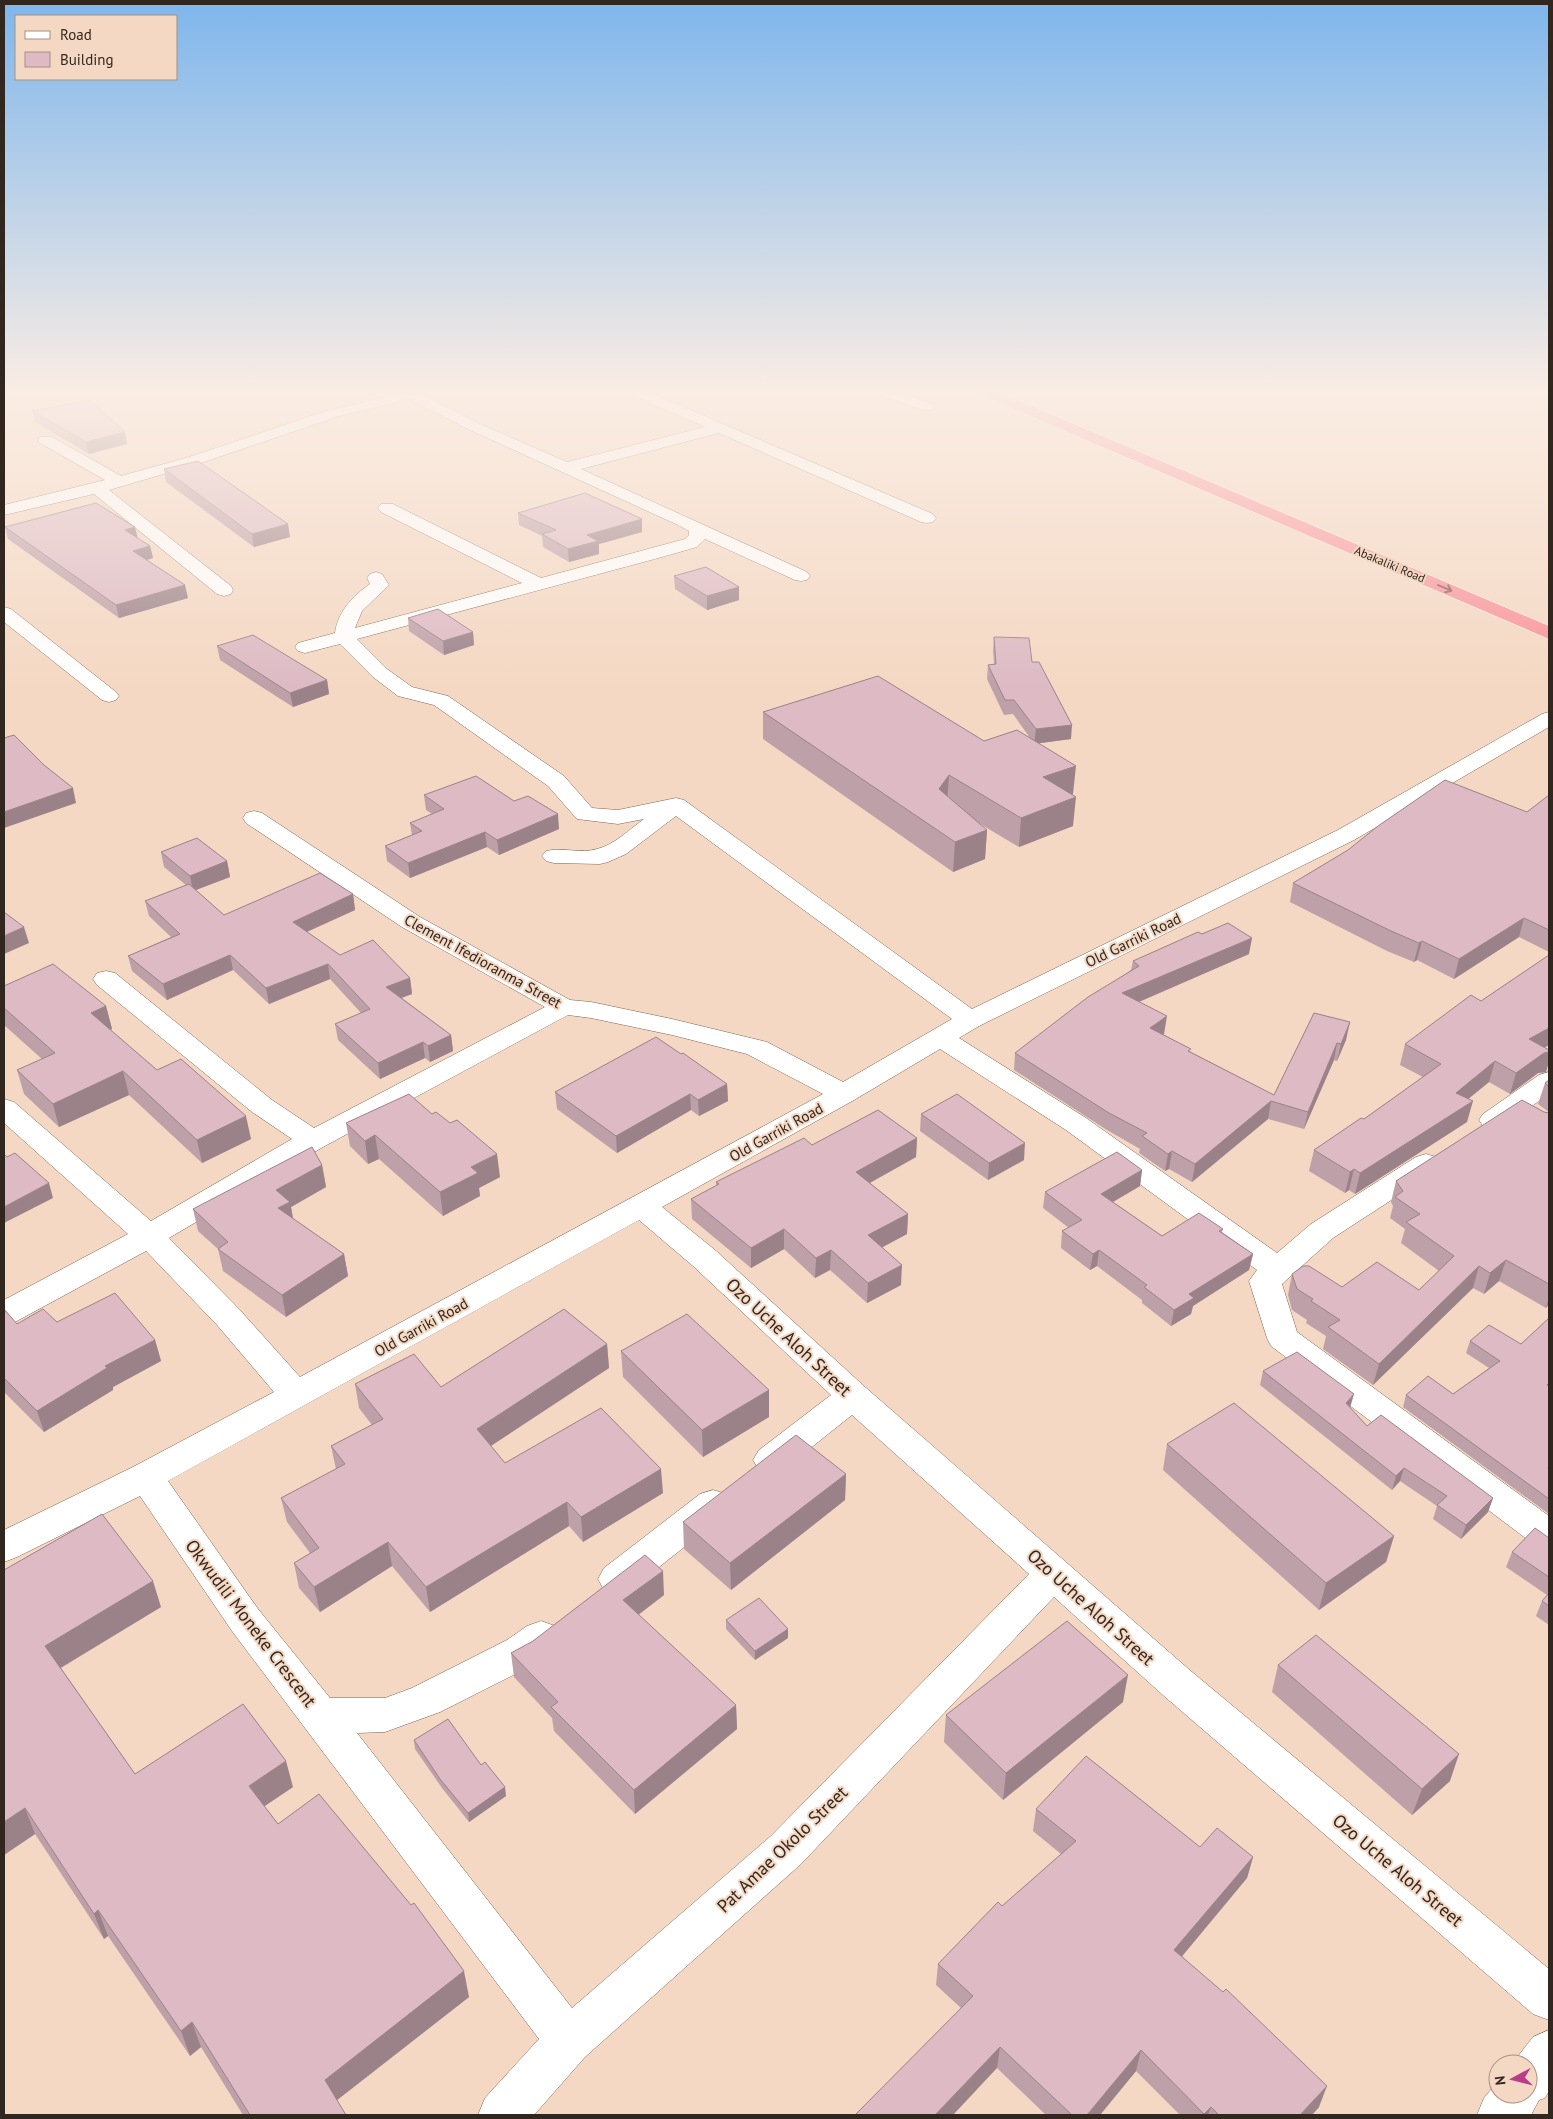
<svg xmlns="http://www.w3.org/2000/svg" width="1553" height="2119" viewBox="0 0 1553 2119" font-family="'PT Sans',sans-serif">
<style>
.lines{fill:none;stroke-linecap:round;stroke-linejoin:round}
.street-casing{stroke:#7d6552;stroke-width:1}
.highway-casing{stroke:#fff;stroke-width:1}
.street{fill:#fff;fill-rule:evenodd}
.highway{fill:#f89299;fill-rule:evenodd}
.wall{fill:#bea0a9}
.shaded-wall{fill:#9b8289}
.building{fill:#ddbac4;stroke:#9b8289}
.oneway{stroke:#8b5756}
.labels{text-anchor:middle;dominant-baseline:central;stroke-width:4;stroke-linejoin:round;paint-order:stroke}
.far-street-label{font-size:12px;fill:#31271f;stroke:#f4d8c3}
.street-label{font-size:15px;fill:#31271f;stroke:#f4d8c3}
.near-street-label{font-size:18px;fill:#31271f;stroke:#f4d8c3}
</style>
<rect width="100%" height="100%" fill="#f4d8c3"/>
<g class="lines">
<g class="street-casing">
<g id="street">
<path d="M357,390H406L417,392L480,424L567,462L705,427L627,393L625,390H644L933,514L936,518L933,522L927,523L921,522L719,433L581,469L807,572L810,576L807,580L801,581L795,580L705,539L697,547L662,557L357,639L387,669L412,687L448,696L564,776L592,808L618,810L676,798L684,800L972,1009L1338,830L1542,714L1549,712V727L1354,840L979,1026L959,1038L1086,1118L1277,1253L1311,1224L1416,1157L1426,1154L1436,1157L1441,1164L1436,1171L1333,1238L1282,1284L1297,1332L1549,1516V1551L1536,1546L1271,1346L1267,1338L1249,1281L1257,1270L1066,1130L940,1049L854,1100L662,1207L715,1250L865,1387L1192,1672L1549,1969V2020L1533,2014L1164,1696L1054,1597L801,1864L585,2057L534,2115H478L485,2098L539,2039L232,1631L140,1496L17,1557L4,1562V1530L133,1467L274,1392L217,1325L146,1251L15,1322L4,1325V1300L128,1234L4,1123V1099L14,1102L151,1221L292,1139L252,1112L97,985L93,979L97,973L106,971L115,973L272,1100L314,1128L545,1007L402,927L246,823L243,818L246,813L254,811L262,813L420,917L570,1000L591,1002L672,1019L767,1042L843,1082L952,1019L676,816L626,854L608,862L600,864L554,863L546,861L542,856L546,851C562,847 581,854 597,849C614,845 630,829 644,819L618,824L577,819L548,786L434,705L398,696L373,677L340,644L305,653L298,651L295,647L298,643L335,633C338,611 353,596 370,584L367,578L370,574L376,572L382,574L389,585L362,611L355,628L522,583L381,512L378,508L381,504H393L541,578L685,539L689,535V531L678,525L470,430L409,399L401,398L399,402L336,417L201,463L109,490L231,586L233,590L231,594L224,596L217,594L94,494L4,515V505L105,480L40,443L38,440L40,437H52L121,476L189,457L326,411L385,397L359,393ZM568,1015L591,1018L672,1035L747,1054L823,1094L300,1377L239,1309L169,1238L323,1147ZM639,1220L693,1266L831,1395L759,1450L753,1460L759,1470L771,1473L783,1470L852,1415L1029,1574L771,1836L572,2008L357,1733L385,1732L440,1712L535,1664L555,1648L560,1637L555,1626L541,1621L527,1626L507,1640L412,1688L385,1698H330L258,1609L168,1481Z"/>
<path d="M872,390H893L932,404L935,407L932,410H922L874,393Z"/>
<path d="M4,607L11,609L116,692L119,696L116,700L109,702L102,700L4,622Z"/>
<path d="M1549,1072V1094L1503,1126L1493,1129L1483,1126L1479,1120L1483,1114L1539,1075Z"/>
<path d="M713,1490L726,1494L731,1504L726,1514L630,1590L617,1594L604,1590L598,1579L604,1568L700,1494Z"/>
<path d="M1549,2030V2091L1545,2098L1539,2100L1531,2115H1477L1484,2098L1498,2081V2094H1528V2064H1512L1533,2037Z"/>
</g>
</g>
<g class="highway-casing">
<path id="highway" d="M975,390H994L1549,626V639L977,393Z"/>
</g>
<use href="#street" class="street"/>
<use href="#highway" class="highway"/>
</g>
<g class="wall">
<path d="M32,411L127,444L89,454L35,422Z"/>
<path d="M164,469L290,537L254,547L166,482Z"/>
<path d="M518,513L642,532L599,544V554L569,562L543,547L542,536L519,525Z"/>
<path d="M5,527L150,546L153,558L147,560L188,598L119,618L8,539Z"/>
<path d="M674,576L739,587V600L707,610L675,589Z"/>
<path d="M408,618L473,632L474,645L444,655L409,631Z"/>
<path d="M994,637L1032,662L1071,739L1039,743L1073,794L1072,795L1073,826L1019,847L977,822L987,830L985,859L953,872L763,739V712L984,741L1030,738L1013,714L1004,715L987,679L988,665L994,664L993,651Z"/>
<path d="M217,646L327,680L329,694L293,707L220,660Z"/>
<path d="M424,795L514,801L559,829L499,855L487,847L410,878L387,861L385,846L412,835L410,823L432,814L426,810Z"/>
<path d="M1549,795V952L1519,937L1454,979L1417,960L1414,962L1387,951L1290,902L1293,883L1527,812Z"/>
<path d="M161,852L227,861L230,877L196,890L224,915L353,894L355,910L307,932L340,955L410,978L412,994L402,998L451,1035L453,1051L430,1062L425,1058L380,1079L338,1040L335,1024L361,1013L330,979L269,1004L233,970L167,1000L132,971L128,956L171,937L149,916L145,901L186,885L164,867Z"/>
<path d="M1202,934L1249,954L1139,1002L1164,1034H1163L1191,1052L1274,1095L1314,1013L1346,1040L1337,1061L1334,1060L1304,1129L1268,1119L1192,1182L1169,1169L1165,1171L1139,1153L1140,1149L1107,1130L1014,1070L1015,1053L1131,970L1133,961Z"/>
<path d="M1549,955V1045L1545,1047L1546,1072L1538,1073L1510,1094L1489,1082L1468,1099L1467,1122L1355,1194L1349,1190L1345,1193L1309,1171L1314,1150L1364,1119L1423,1077L1400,1065L1405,1044L1481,1001Z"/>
<path d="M4,986L106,1006L112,1029L110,1030L157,1070L251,1139L202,1163L129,1095L59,1127L24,1094L17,1070L42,1059L4,1025Z"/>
<path d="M1549,1080V1112L1538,1104L1545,1083Z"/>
<path d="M727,1084L728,1101L699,1116L691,1110L617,1153L557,1109L555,1092Z"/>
<path d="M1544,1112L1549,1113V1304L1546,1308L1499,1281L1484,1294L1473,1288L1373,1385L1323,1349L1326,1336L1306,1323L1307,1320L1292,1310L1288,1295L1292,1274L1342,1287L1419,1290L1439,1271L1401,1243L1405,1229L1390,1218L1393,1206L1391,1202L1396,1181Z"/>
<path d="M921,1114L1024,1160L988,1180L920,1131Z"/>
<path d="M346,1123L500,1177L479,1188L480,1196L443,1216L379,1159L368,1164L350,1146Z"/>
<path d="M917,1138L916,1157L870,1183L908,1214L907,1234L882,1247L901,1285L867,1303L830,1270L815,1278L784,1249L751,1268L692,1219L691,1199L716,1186V1182L812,1145Z"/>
<path d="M322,1165L326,1187L291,1207L293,1219L344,1254L348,1276L286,1317L223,1271L218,1249L198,1231L193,1209Z"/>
<path d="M1142,1170L1140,1186L1113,1202L1162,1236L1223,1229L1222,1232L1253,1254L1249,1270L1193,1306L1191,1314L1171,1326L1142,1303V1300L1097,1266L1090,1270L1061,1248L1062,1231L1069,1228L1043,1208L1045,1192Z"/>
<path d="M4,1309L17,1324L57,1322L155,1340L161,1361L113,1387V1390L44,1432L4,1392Z"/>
<path d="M1549,1318V1514L1403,1407L1406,1395L1453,1394L1489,1368L1466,1353L1470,1341L1521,1344Z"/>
<path d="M607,1344L609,1368L491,1446L505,1463L663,1493L583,1542L569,1526L430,1612L392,1566L320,1612L299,1588L294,1563L310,1553L287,1522L281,1498L336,1469L331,1446L372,1425L359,1408L355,1384L441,1387Z"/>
<path d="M621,1351L769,1417L703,1457L623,1377Z"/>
<path d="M1263,1371L1350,1408L1367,1426L1493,1498L1488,1512L1461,1539L1433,1519L1437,1506L1400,1481L1392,1490L1260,1385Z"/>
<path d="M1167,1444L1394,1536L1386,1562L1319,1610L1163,1470Z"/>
<path d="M846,1474L845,1500L731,1590L684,1549L683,1522Z"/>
<path d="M1549,1538V1625L1536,1616L1542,1601L1547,1595L1506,1567L1512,1552Z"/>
<path d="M4,1570L161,1607L61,1668L135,1774L293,1787L264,1806L278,1824L469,1997L337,2100L346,2115H243L201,2047L190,2056L108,1936L104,1939L35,1834L4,1855Z"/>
<path d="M664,1595L638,1615L736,1705L737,1729L635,1814L554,1731L552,1718L514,1677L511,1653Z"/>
<path d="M726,1620L788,1629V1638L755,1660L726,1629Z"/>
<path d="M1278,1665L1450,1781L1412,1815L1272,1692Z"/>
<path d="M1123,1702L1003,1800L944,1742L946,1715Z"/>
<path d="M414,1740L481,1765L506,1796L469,1822L442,1788L415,1749Z"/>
<path d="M1036,1809L1200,1847L1253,1857L1247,1878L1182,1956L1319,2107L1312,2115H1180L1136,2071L1100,2115H1046L997,2068L961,2008L936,1985L938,1964L1061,1854L1033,1831Z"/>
</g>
<g class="shaded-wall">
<path d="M125,432L127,444L89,454L86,442Z"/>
<path d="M642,519V532L599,544V554L569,562L568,549L587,535Z"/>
<path d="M288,524L290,537L254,547L252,534Z"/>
<path d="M135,527L138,539L125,530Z"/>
<path d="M150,546L153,558L136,563L133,551Z"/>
<path d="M185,585L188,598L119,618L116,605Z"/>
<path d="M739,587V600L707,610V596Z"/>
<path d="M473,632L474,645L444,655L443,641Z"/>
<path d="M327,680L329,694L293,707L290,693Z"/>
<path d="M1072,725L1071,739L1034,744L1036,729Z"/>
<path d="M1076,766L1073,794L1040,805L1043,777Z"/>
<path d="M949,775L947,804L939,789Z"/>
<path d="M73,788L76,803L4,828V812Z"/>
<path d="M1076,797L1073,826L1019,847L1021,818Z"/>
<path d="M558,814L559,829L499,855L497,840Z"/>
<path d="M987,830L985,859L953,872L955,842Z"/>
<path d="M485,832L487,847L410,878L408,863Z"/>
<path d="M227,861L230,877L193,891L190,876Z"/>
<path d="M353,894L355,910L295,937L293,922Z"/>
<path d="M1524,918L1519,937L1454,979L1459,959Z"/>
<path d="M24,927L29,943L4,954V936Z"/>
<path d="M1252,938L1249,954L1120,1010L1122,993Z"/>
<path d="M1422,941L1417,960L1414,962L1419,943Z"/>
<path d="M230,955L233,970L167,1000L163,984Z"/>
<path d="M328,964L330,979L269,1004L266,988Z"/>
<path d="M410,978L412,994L389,1002L386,987Z"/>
<path d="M106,1006L112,1029L97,1036L91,1013Z"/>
<path d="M1167,1016L1164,1034L1148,1045L1150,1028Z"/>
<path d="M1350,1022L1346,1040L1337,1061L1341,1044Z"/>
<path d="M1549,1028V1045L1523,1060L1529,1039Z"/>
<path d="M451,1035L453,1051L430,1062L428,1046Z"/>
<path d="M423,1042L425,1058L380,1079L378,1063Z"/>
<path d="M1337,1043L1334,1060L1304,1129L1308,1112Z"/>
<path d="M1549,1052V1062L1546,1072L1538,1073L1510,1094L1516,1073L1544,1053Z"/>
<path d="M1495,1061L1489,1082L1451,1113L1456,1093Z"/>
<path d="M123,1071L129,1095L59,1127L53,1104Z"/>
<path d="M727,1084L728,1101L699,1116L698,1100Z"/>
<path d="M690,1094L691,1110L617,1153L616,1136Z"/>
<path d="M1271,1101L1268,1119L1192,1182L1195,1164Z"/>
<path d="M1473,1101L1467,1122L1355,1194L1360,1173Z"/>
<path d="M246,1116L251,1139L202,1163L197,1140Z"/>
<path d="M375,1135L379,1159L368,1164L365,1141Z"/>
<path d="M917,1138L916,1157L855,1191L856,1172Z"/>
<path d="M1025,1143L1024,1160L988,1180L989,1163Z"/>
<path d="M1172,1151L1169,1169L1165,1171L1168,1154Z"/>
<path d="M497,1154L500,1177L479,1188L480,1196L443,1216L440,1192L471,1167Z"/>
<path d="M322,1165L326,1187L291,1207L294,1224L278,1208L276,1190Z"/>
<path d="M1354,1169L1349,1190L1345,1193L1350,1172Z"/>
<path d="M1142,1170L1140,1186L1099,1210L1101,1194Z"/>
<path d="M49,1183L53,1198L4,1223V1207Z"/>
<path d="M908,1214L907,1234L868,1255V1235Z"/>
<path d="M784,1229V1249L751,1268V1248Z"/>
<path d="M831,1250L830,1270L815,1278L816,1258Z"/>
<path d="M1099,1250L1097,1266L1090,1270L1093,1254Z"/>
<path d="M344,1254L348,1276L286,1317L282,1295Z"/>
<path d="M1253,1254L1249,1270L1193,1306L1191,1314L1171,1326L1174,1310L1189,1294Z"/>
<path d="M1506,1260L1499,1281L1484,1294L1490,1273Z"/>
<path d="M902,1265L901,1285L867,1303L868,1283Z"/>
<path d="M1479,1266L1473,1288L1373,1385L1379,1364Z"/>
<path d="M1549,1297V1304L1546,1308Z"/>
<path d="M155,1340L161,1361L113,1387V1390L44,1432L37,1411L105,1366Z"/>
<path d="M607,1344L609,1368L480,1453L477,1429Z"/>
<path d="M769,1390V1417L703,1457L702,1430Z"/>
<path d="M1354,1394L1350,1408L1346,1403Z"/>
<path d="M1404,1468L1400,1481L1392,1490L1396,1476Z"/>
<path d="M661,1469L663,1493L583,1542L581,1517Z"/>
<path d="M846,1474L845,1500L731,1590L730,1563Z"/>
<path d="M1493,1498L1488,1512L1461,1539L1466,1525Z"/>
<path d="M567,1502L569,1526L430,1612L426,1587Z"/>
<path d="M1394,1536L1386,1562L1319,1610L1326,1583Z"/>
<path d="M388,1542L392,1566L320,1612L314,1587Z"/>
<path d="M663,1571L664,1595L625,1625L623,1600Z"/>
<path d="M153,1581L161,1607L55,1671L45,1646Z"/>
<path d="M788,1629V1638L755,1660V1651Z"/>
<path d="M1128,1675L1123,1702L1003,1800L1006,1773Z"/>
<path d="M736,1705L737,1729L635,1814L634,1790Z"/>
<path d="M1459,1754L1450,1781L1412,1815L1422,1789Z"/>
<path d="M286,1761L293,1787L256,1812L249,1786Z"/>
<path d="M505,1787L506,1796L469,1822L468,1813Z"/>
<path d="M25,1808L35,1834L4,1855V1822Z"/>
<path d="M1253,1857L1247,1878L1169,1972L1174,1950Z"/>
<path d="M98,1910L108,1936L104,1939L94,1914Z"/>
<path d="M464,1971L469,1997L332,2104L325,2080Z"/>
<path d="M192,2022L201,2047L190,2056L181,2031Z"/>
<path d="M1000,2047L997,2068L953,2115H935Z"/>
<path d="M1141,2050L1136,2071L1100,2115H1087Z"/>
<path d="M1327,2086L1319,2107L1312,2115H1300Z"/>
<path d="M1211,2107L1208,2115H1204V2114Z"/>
</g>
<g class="building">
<path d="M90,400L125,432L86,442L32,411Z"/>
<path d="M198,461L288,524L252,534L164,469Z"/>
<path d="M585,493L642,519L587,535L598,541L568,549L542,534L556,530L518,513Z"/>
<path d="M96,503L135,527L125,530L150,546L133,551L185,585L116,605L5,527Z"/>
<path d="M706,567L739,587L707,596L674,576Z"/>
<path d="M438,609L473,632L443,641L408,618Z"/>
<path d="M253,635L327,680L290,693L217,646Z"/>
<path d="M994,637L1029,638L1032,662H1039L1072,725L1036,729L1014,700H1005L988,665L996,664Z"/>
<path d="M878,676L984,741L1017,730L1076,766L1043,777L1076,797L1021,818L949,775L939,789L987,830L955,842L763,712Z"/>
<path d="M14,735L44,765L73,788L4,812V738Z"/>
<path d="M476,776L514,801L528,796L558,814L497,840L485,832L408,863L385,846L422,831L410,823L444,809L424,795Z"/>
<path d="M1445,780L1527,812L1549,795V930L1524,918L1459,959L1422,941L1419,943L1391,931L1293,883L1348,850L1378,826Z"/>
<path d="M197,838L227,861L190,876L161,852Z"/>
<path d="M320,873L353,894L293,922L340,955L373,940L410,978L386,987L451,1035L428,1046L423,1042L378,1063L335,1024L370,1009L328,964L266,988L230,955L163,984L128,956L180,934L145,901L189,884L224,915Z"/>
<path d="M4,912L24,927L4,936Z"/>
<path d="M1228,923L1252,938L1122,993L1167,1016L1150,1028L1191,1049L1188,1051L1274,1095L1314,1013L1350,1022L1341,1044L1337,1043L1308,1112L1271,1101L1195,1164L1172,1151L1168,1154L1142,1136L1147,1133L1109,1113L1015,1053L1088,997L1139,966L1133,961L1198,932L1202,934Z"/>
<path d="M1549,955V1028L1529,1039L1549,1050V1052L1544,1053L1516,1073L1495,1061L1456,1093L1473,1101L1360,1173L1354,1169L1350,1172L1314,1150L1361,1118L1364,1119L1441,1064L1405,1044L1471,995L1481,1001Z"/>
<path d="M53,964L106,1006L91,1013L157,1070L181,1059L246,1116L197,1140L123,1071L53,1104L17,1070L55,1053L4,1008V986Z"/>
<path d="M656,1037L681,1054L683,1053L727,1084L698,1100L690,1094L616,1136L555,1092Z"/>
<path d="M1549,1080V1087L1545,1083Z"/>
<path d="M409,1094L432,1114L436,1112L450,1123L457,1120L497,1154L471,1167L478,1173L440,1192L375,1135L365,1141L346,1123Z"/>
<path d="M957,1094L1025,1143L989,1163L921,1114Z"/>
<path d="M1522,1100L1544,1112L1549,1113V1284L1506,1260L1490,1273L1479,1266L1379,1364L1328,1327L1340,1320L1311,1301L1313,1299L1297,1289L1292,1274L1303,1266H1309L1342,1287L1377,1262L1419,1290L1454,1256L1406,1222L1420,1214L1395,1197L1403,1191L1396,1181Z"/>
<path d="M878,1110L917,1138L856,1172L908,1214L868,1235L902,1265L868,1283L831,1250L816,1258L784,1229L751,1248L691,1199L719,1184L716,1182L804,1138L812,1145Z"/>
<path d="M312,1147L322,1165L276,1190L290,1202L278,1208L344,1254L282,1295L218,1249L228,1242L193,1209Z"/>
<path d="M1117,1152L1142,1170L1101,1194L1162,1236L1199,1213L1223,1229L1219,1231L1253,1254L1189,1294L1194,1298L1174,1310L1144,1287L1147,1285L1099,1250L1093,1254L1062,1231L1082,1220L1045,1192Z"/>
<path d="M15,1153L49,1183L4,1207V1154L7,1157Z"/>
<path d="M115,1293L155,1340L105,1366L107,1368L37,1411L4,1378V1309L17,1324L43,1309L57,1322Z"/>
<path d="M564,1309L607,1344L477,1429L505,1463L601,1408L661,1469L581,1517L567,1502L426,1587L388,1542L314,1587L294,1563L319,1548L281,1498L345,1464L331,1446L383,1419L355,1384L414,1354L441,1387Z"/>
<path d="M687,1314L769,1390L702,1430L621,1351Z"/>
<path d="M1549,1318V1383L1547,1385L1549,1386V1466L1548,1468L1549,1469V1499L1406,1395L1428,1376L1453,1394L1500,1361L1470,1341L1489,1325L1521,1344Z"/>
<path d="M1297,1352L1354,1394L1346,1403L1367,1426L1381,1415L1493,1498L1466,1525L1437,1505L1447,1496L1404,1468L1396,1476L1263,1371Z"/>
<path d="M1234,1403L1394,1536L1326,1583L1167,1444Z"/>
<path d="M796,1435L846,1474L730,1563L683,1522Z"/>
<path d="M102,1514L153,1581L45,1646L135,1774L243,1704L286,1761L249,1786L278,1824L319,1794L411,1905L414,1903L464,1971L325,2080L346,2115H250L192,2022L181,2031L98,1910L94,1914L25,1808L4,1822V1570Z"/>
<path d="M1535,1528L1549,1538V1577L1512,1552Z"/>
<path d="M645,1555L663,1571L623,1600L736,1705L634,1790L551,1707L558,1702L511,1653L533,1641Z"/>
<path d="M1549,1593V1606L1542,1601Z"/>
<path d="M759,1598L788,1629L755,1651L726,1620Z"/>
<path d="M1067,1621L1128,1675L1006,1773L946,1715Z"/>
<path d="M1316,1635L1459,1754L1422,1789L1278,1665Z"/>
<path d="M448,1719L481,1765L485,1762L505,1787L468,1813L440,1779L414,1740Z"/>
<path d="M1086,1756L1200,1847L1217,1828L1253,1857L1174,1950L1223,1992L1226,1989L1327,2086L1300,2115H1219L1211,2107L1204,2114L1141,2050L1087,2115H1072L1000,2047L935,2115H855L973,1996L938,1964L998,1902L1002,1906L1076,1841L1036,1809Z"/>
</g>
<defs><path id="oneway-shaft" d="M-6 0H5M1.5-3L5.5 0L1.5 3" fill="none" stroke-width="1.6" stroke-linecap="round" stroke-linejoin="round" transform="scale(1.25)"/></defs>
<use class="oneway" href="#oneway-shaft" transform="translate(1445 588) rotate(23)"/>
<linearGradient id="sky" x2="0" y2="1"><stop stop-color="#7eb6ec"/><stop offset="0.57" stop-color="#faede4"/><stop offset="1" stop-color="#faede4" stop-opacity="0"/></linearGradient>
<rect width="1553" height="687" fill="url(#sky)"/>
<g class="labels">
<g class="far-street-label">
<text transform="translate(1390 564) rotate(23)">Abakaliki Road</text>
</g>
<g class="street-label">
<text transform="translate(1133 940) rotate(-26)">Old Garriki Road</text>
<text transform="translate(483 961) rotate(29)">Clement Ifedioranma Street</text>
<text transform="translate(776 1132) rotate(-29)">Old Garriki Road</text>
<text transform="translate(421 1327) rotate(-29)">Old Garriki Road</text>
</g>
<g class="near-street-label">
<text transform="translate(789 1337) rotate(43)">Ozo Uche Aloh Street</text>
<text transform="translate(1091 1607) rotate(42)">Ozo Uche Aloh Street</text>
<text transform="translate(251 1623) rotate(53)">Okwudili Moneke Crescent</text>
<text transform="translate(782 1849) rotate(-44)">Pat Amae Okolo Street</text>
<text transform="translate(1398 1870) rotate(40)">Ozo Uche Aloh Street</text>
</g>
</g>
<rect width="1553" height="2119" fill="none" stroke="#31271f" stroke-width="10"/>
<rect x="15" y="15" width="162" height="65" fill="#f4d8c3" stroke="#a69181"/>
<rect x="25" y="31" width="25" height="8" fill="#ffffff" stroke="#a69181"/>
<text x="60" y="40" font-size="15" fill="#31271f">Road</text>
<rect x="25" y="52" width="25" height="15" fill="#ddbac4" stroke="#a69181"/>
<text x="60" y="65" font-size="15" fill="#31271f">Building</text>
<g transform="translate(1513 2079) rotate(263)"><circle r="24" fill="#f4d8c3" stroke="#a69181"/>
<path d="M0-4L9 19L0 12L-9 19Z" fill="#ba3d8c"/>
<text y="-8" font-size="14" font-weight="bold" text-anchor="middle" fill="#31271f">N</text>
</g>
</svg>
